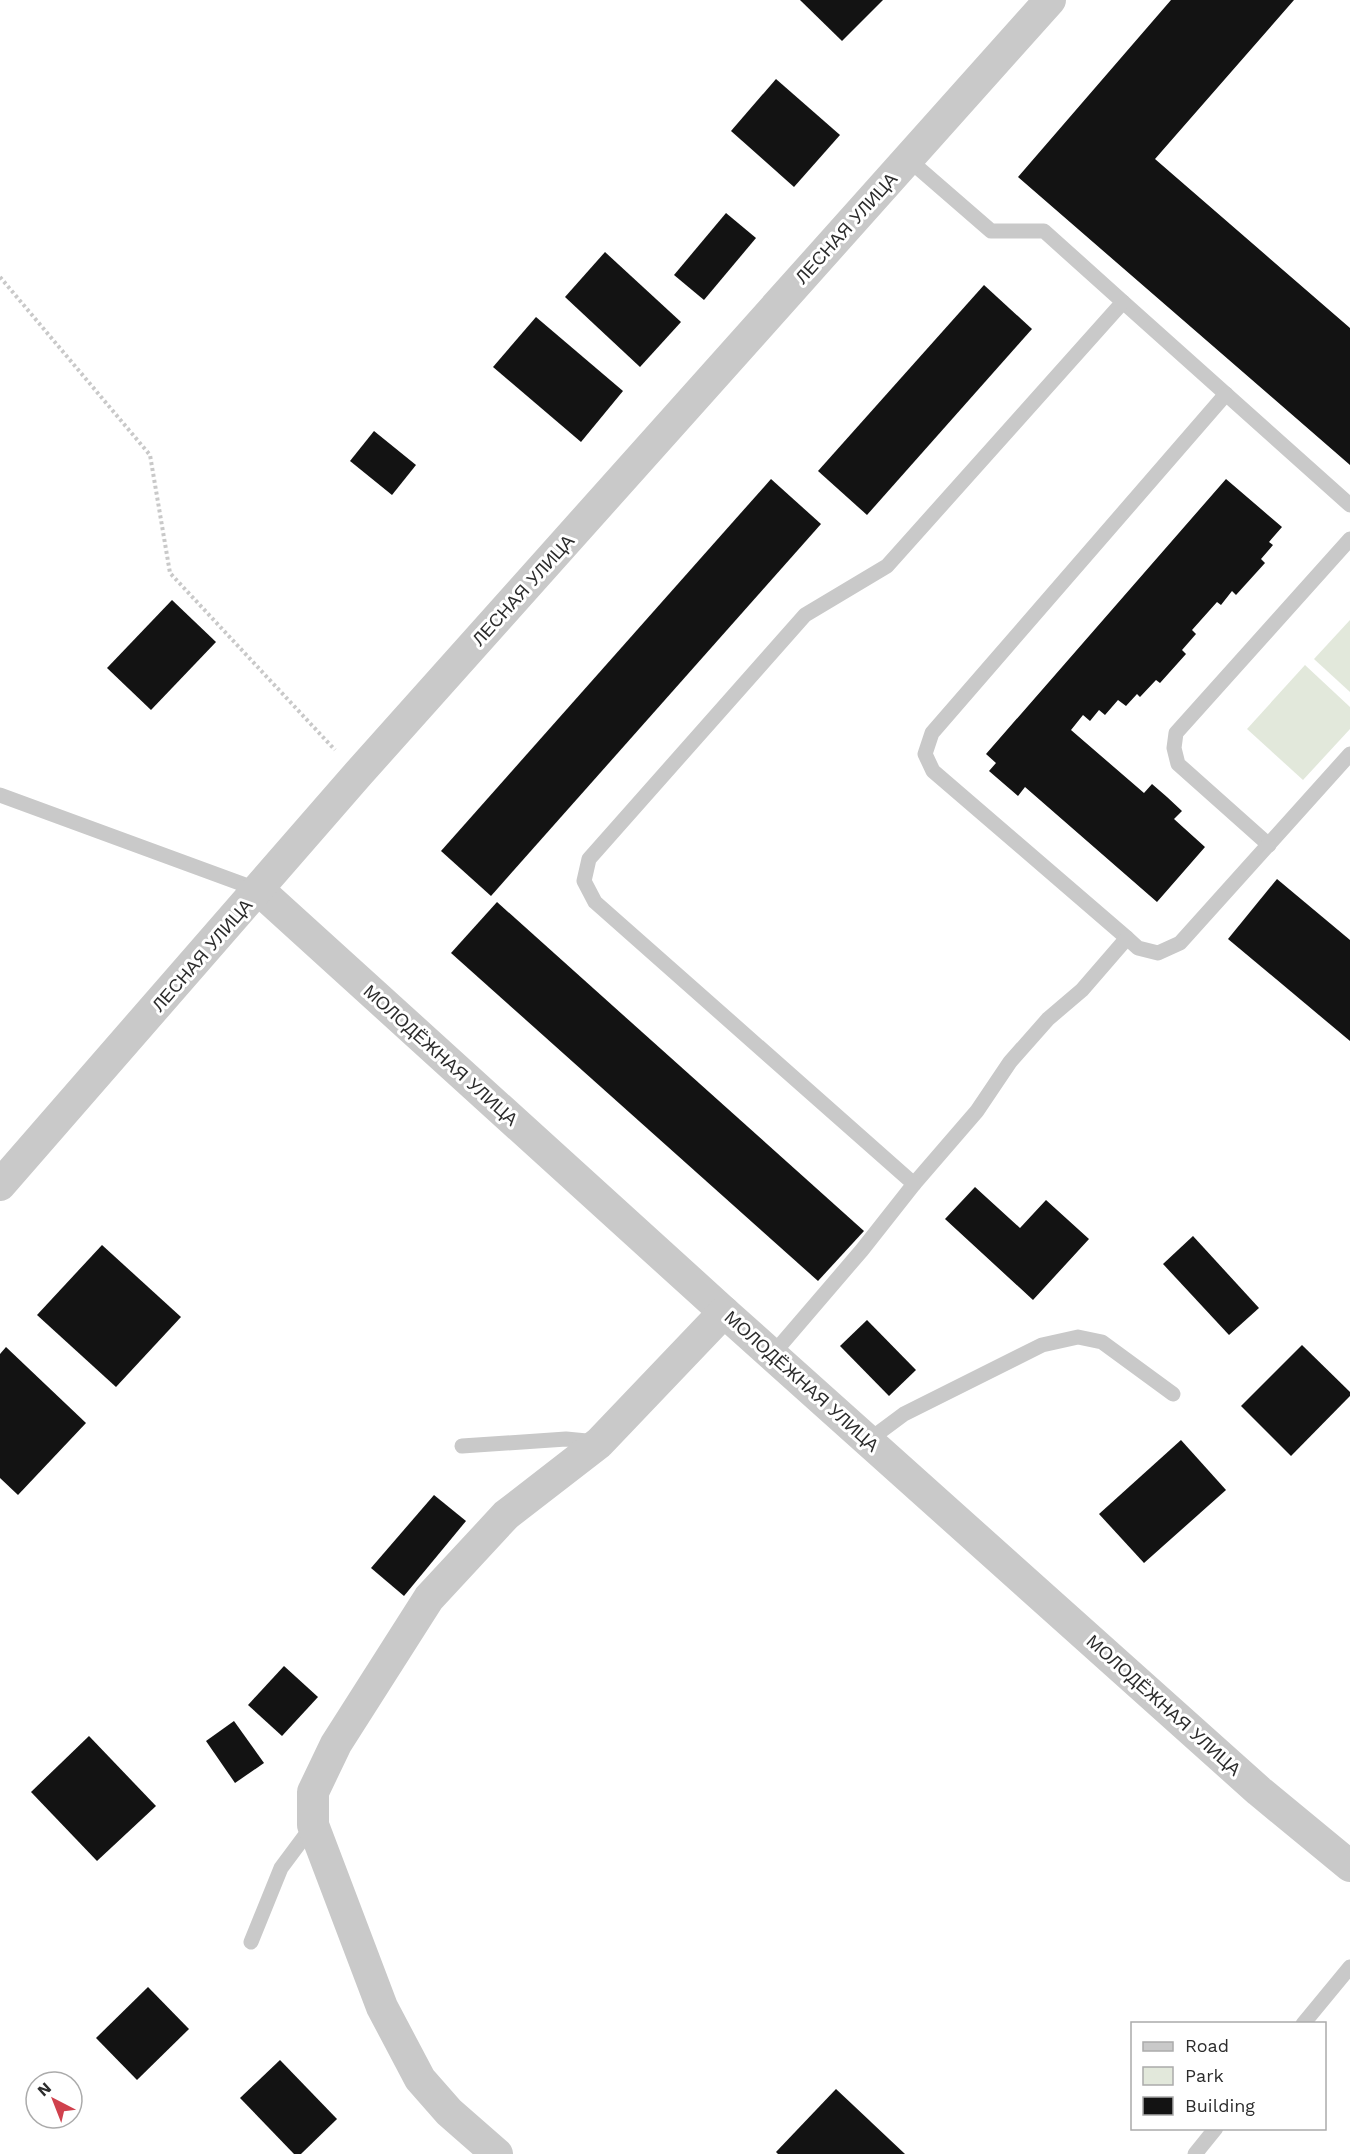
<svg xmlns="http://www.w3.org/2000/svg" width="1350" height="2154" viewBox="0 0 1350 2154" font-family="'Work Sans',sans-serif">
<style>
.green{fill:#e2e8db}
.building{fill:#131313}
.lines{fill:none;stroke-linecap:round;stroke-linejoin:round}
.path{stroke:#c9c9c9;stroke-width:4;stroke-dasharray:3 3;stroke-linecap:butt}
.lane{stroke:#c9c9c9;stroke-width:15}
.street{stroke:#c9c9c9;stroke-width:32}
.labels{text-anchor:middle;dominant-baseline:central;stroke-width:6;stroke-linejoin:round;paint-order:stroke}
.street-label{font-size:18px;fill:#2c2c2c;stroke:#fff}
</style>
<rect width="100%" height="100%" fill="#fff"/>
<g class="green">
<path d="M1350,620V692L1314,659Z"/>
<path d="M1305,665L1350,707V729L1303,780L1247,729Z"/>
</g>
<g class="building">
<path d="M800,0H883L842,41Z"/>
<path d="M1171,0H1294L1155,159L1350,328V465L1018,177Z"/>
<path d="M776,79L840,135L794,187L731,131Z"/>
<path d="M726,213L756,238L704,300L674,275Z"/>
<path d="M605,252L681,322L640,367L565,297Z"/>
<path d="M984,285L1032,329L867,515L818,471Z"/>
<path d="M536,317L623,391L581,442L493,367Z"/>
<path d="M374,431L416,465L392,495L350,461Z"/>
<path d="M771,479L821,524L491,896L441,851Z"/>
<path d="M1226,479L1282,527L1269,542L1273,545L1261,559L1265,563L1236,595L1232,591L1221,605L1217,602L1192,630L1196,634L1182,650L1186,654L1160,683L1156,680L1140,697L1137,694L1126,706L1118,700L1105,715L1099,710L1090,721L1083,715L1071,730L1144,793L1152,784L1167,797L1182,811L1174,819L1205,847L1157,902L1025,787L1018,796L989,771L996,763L986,754Z"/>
<path d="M172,600L216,642L151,710L107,668Z"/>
<path d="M1277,879L1350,940V1041L1228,939Z"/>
<path d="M497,902L864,1231L818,1281L451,953Z"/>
<path d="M975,1187L1020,1228L1046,1200L1089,1239L1033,1300L945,1219Z"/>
<path d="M1193,1236L1259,1308L1229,1335L1163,1264Z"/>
<path d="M102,1245L181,1317L116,1387L37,1315Z"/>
<path d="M867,1320L916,1370L889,1396L840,1346Z"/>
<path d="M1302,1345L1350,1392V1396L1291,1456L1241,1406Z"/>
<path d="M6,1347L86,1423L18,1495L0,1478V1354Z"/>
<path d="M1181,1440L1226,1490L1144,1563L1099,1514Z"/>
<path d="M434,1495L466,1521L404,1596L371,1568Z"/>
<path d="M284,1666L318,1697L282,1736L248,1705Z"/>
<path d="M234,1721L264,1763L235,1783L206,1741Z"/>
<path d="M89,1736L156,1806L97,1861L31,1792Z"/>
<path d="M148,1987L189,2029L137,2080L96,2038Z"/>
<path d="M280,2060L337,2119L301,2154H294L240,2098Z"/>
<path d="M836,2089L905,2154H778L776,2152Z"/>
</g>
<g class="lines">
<path class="path" d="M0,277L150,455L170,573L335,750"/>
<g class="lane">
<path d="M1123,302L1350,505"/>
<path d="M0,795L259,890"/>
<path d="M1269,845L1178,764L1174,748L1176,733L1350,539"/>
<path d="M1127,938L933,771L925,754L932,733L1226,394"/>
<path d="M914,1184L977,1111L1010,1062L1048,1019L1082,990L1127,938L1138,948L1158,953L1180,943L1350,754"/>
<path d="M772,1355L862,1250L914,1184L595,902L584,881L589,859L805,615L887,566L1123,302L1044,231H991L908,159"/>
<path d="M869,1440L904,1414L1042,1345L1078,1337L1102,1342L1173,1394"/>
<path d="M462,1446L566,1439L597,1442"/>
<path d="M251,1942L281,1868L313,1825"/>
<path d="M1303,2024L1350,1967"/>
<path d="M1195,2154L1216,2128"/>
</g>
<g class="street">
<path d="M259,890L724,1312L1259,1791L1350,1866"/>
<path d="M0,1185L358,774L1050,0"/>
<path d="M497,2154L449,2112L420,2079L382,2007L313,1825V1792L336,1744L429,1598L506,1515L599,1443L724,1312"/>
</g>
</g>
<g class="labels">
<g class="street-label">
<text transform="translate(846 228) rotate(-48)">ЛЕСНАЯ УЛИЦА</text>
<text transform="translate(523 590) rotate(-48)">ЛЕСНАЯ УЛИЦА</text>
<text transform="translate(202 955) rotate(-49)">ЛЕСНАЯ УЛИЦА</text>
<text transform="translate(441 1055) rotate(42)">МОЛОДЁЖНАЯ УЛИЦА</text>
<text transform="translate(802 1381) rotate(42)">МОЛОДЁЖНАЯ УЛИЦА</text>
<text transform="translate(1164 1705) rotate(42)">МОЛОДЁЖНАЯ УЛИЦА</text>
</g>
</g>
<rect x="1131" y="2022" width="195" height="108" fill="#ffffff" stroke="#ababab" stroke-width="1.5"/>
<rect x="1143" y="2042" width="30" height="9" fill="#c9c9c9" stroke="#ababab" stroke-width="1.5"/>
<text x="1185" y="2052" font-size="18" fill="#2c2c2c">Road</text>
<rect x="1143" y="2067" width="30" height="18" fill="#e2e8db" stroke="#ababab" stroke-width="1.5"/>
<text x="1185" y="2082" font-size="18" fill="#2c2c2c">Park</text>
<rect x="1143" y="2097" width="30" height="18" fill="#131313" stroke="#ababab" stroke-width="1.5"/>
<text x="1185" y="2112" font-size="18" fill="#2c2c2c">Building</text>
<g transform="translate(54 2100) rotate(318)"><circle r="28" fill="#ffffff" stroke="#ababab" stroke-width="1.5"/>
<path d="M0-4.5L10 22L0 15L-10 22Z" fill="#d0414d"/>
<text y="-9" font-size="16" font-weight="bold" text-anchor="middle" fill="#2c2c2c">N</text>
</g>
</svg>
